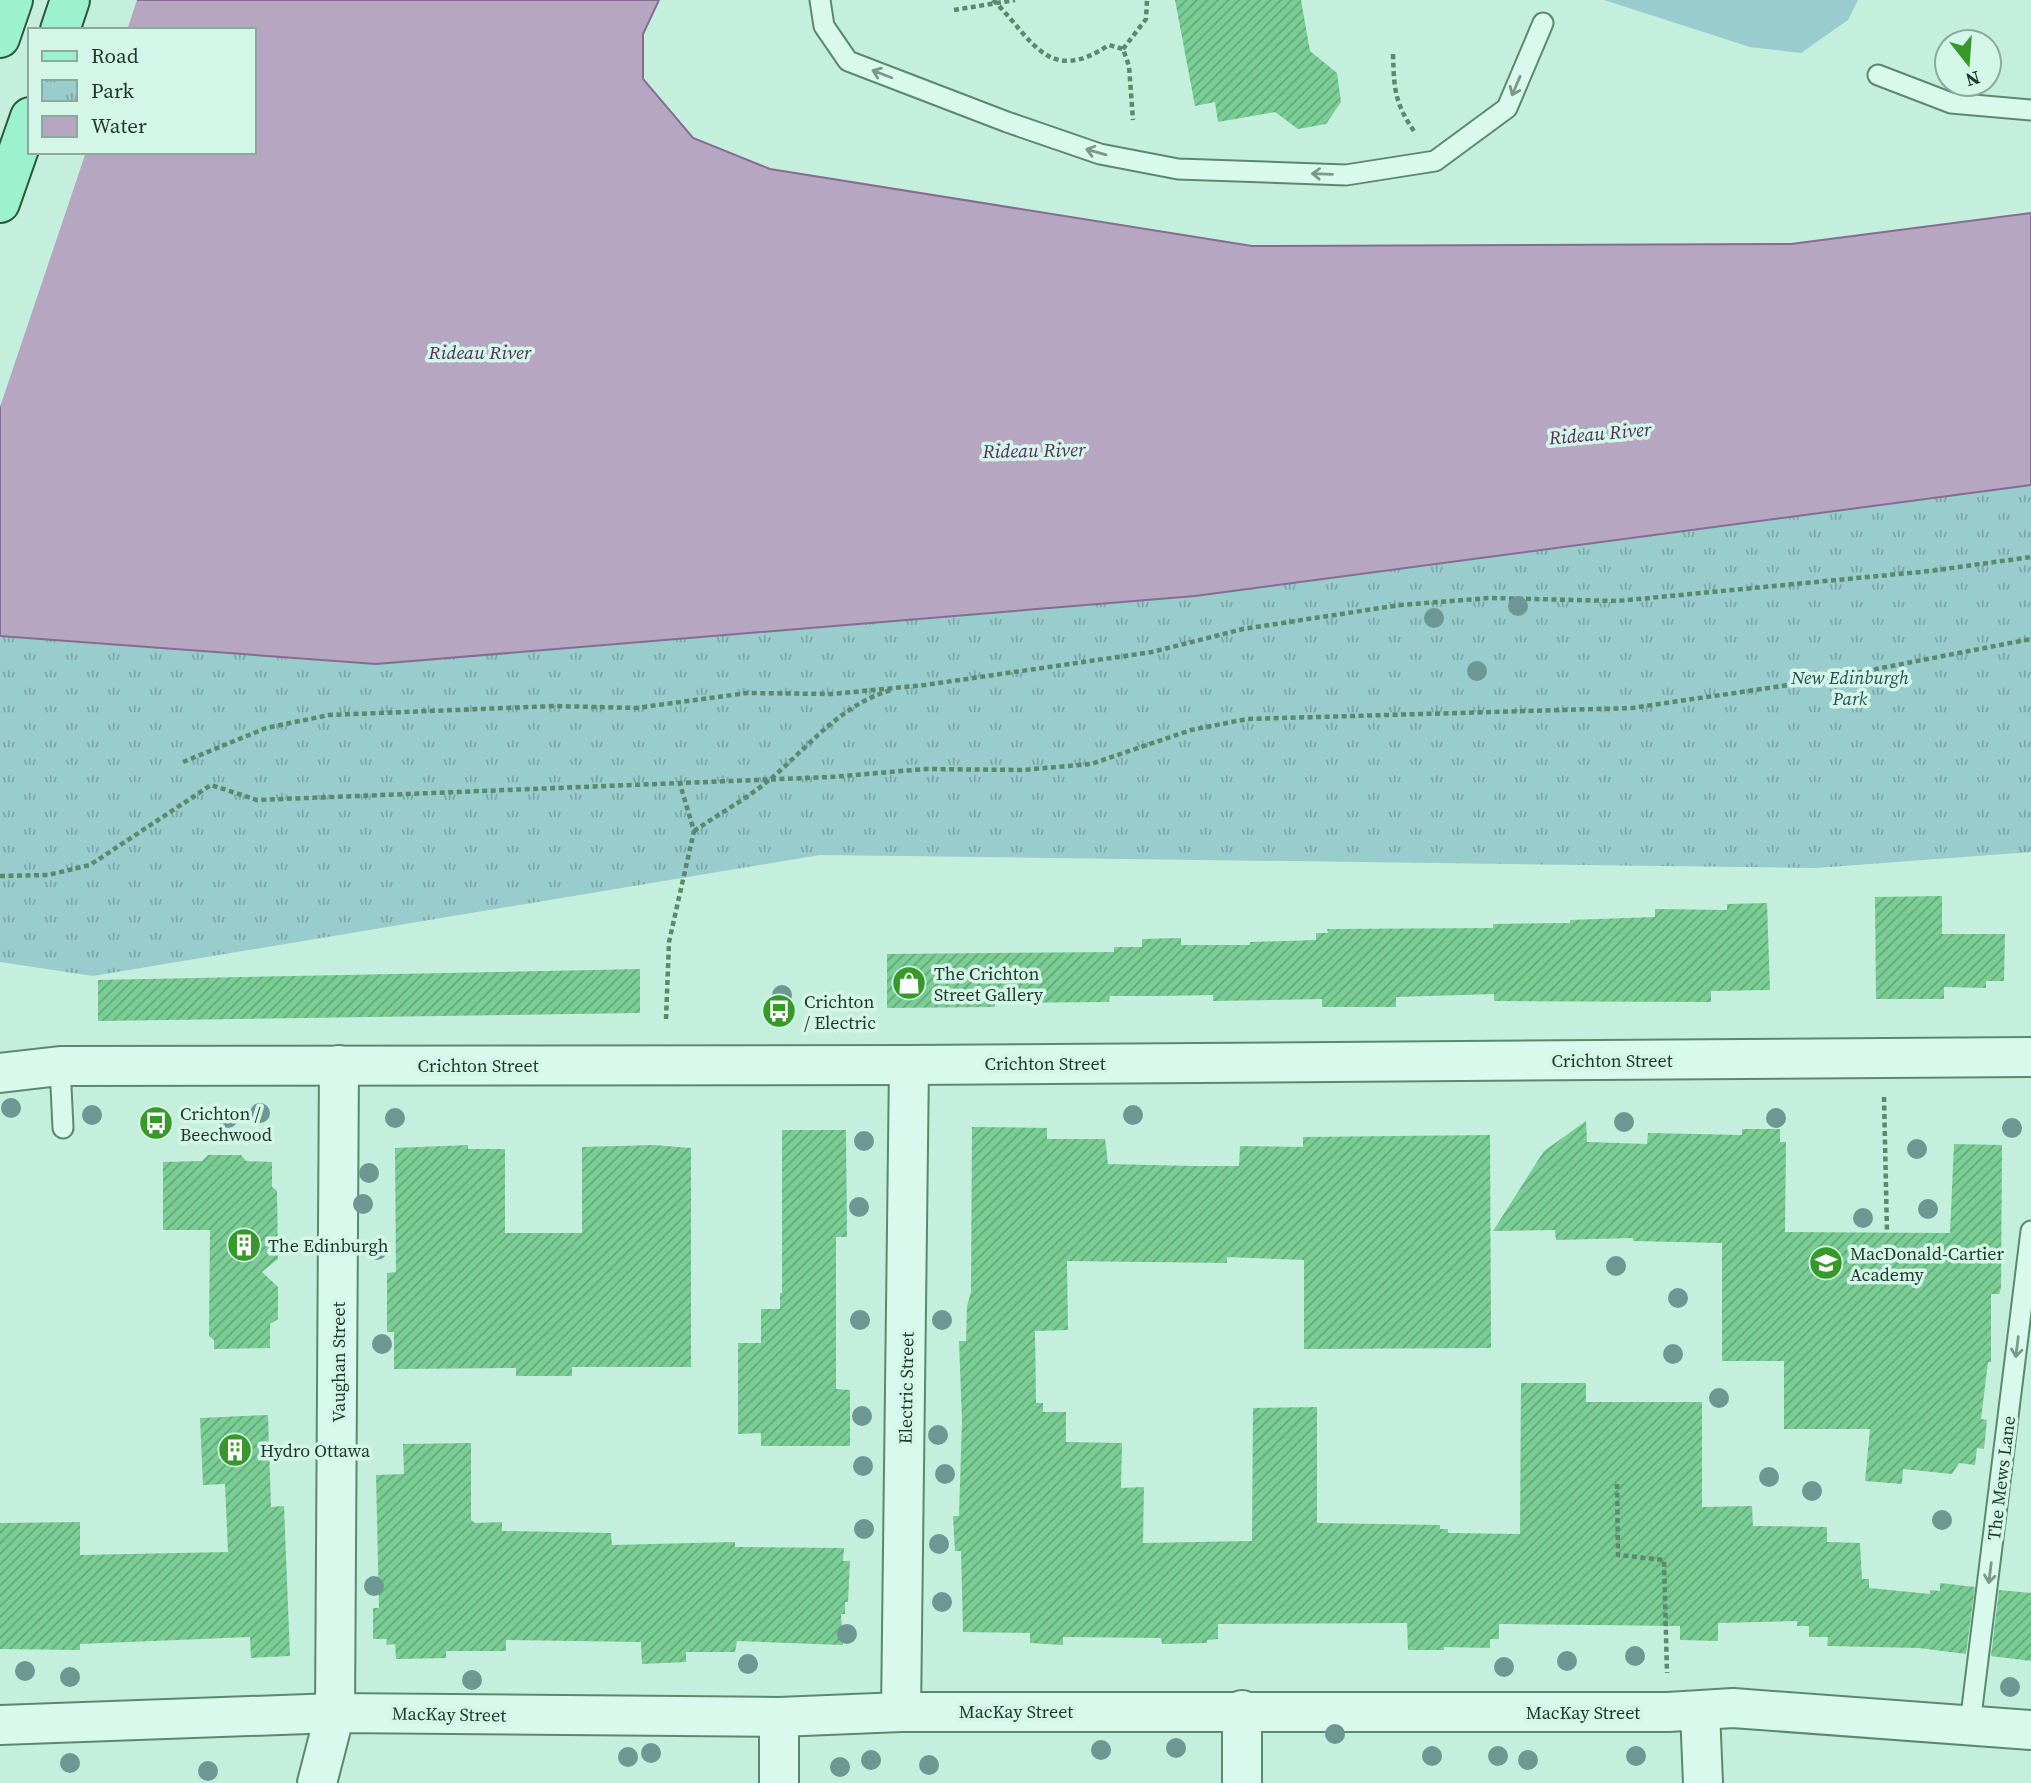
<svg xmlns="http://www.w3.org/2000/svg" width="2031" height="1783" viewBox="0 0 2031 1783" font-family="'Source Serif 4',serif">
<style>
.grass{fill:#98cccd}
.park{fill:url(#park-tufts)}
.water{fill:#b7a6c2;stroke:#846d90;stroke-width:2;fill-rule:evenodd}
.pier{fill:#c4efdd}
.building{fill:url(#building-hatch)}
.lines{fill:none;stroke-linecap:round;stroke-linejoin:round}
.service-casing{stroke:#5a896e;stroke-width:23}
.minor-casing{stroke:#5a896e;stroke-width:42}
.tertiary-casing{stroke:#5a896e;stroke-width:42}
.primary-casing{stroke:#2e573d;stroke-width:42}
.path{stroke:#5a896e;stroke-width:4.5;stroke-dasharray:5 3.5;stroke-linecap:butt}
.service{stroke:#d8f9ec;stroke-width:19}
.minor{stroke:#d8f9ec;stroke-width:38}
.tertiary{stroke:#d8f9ec;stroke-width:38}
.primary{stroke:#9cf2ce;stroke-width:38}
.tree{fill:#6d9793}
.oneway{stroke:#7b998a}
.labels{text-anchor:middle;dominant-baseline:central;stroke-width:7;stroke-linejoin:round;paint-order:stroke}
.park-label{font-size:18px;font-style:italic;fill:#254f56;stroke:#d4f6e8}
.poi-label{font-size:18px;fill:#1e3929;stroke:#d4f6e8;text-anchor:start}
.street-label{font-size:18px;fill:#1e3929;stroke:#d4f6e8}
.water-label{font-size:19px;font-style:italic;fill:#522e59;stroke:#d4f6e8}
</style>
<defs>
<pattern id="park-tufts" width="24" height="20" patternUnits="userSpaceOnUse" patternTransform="scale(1.75)"><rect width="24" height="20" fill="#98cccd"/><path d="M3 7l-1-3M5 7V3M7 7l1-3M15 17l-1-3M17 17v-4M19 17l1-3" fill="none" stroke="#7ba7a6"/></pattern>
<pattern id="building-hatch" width="6" height="6" patternUnits="userSpaceOnUse" patternTransform="scale(1.75)"><rect width="6" height="6" fill="#7acd94"/><path d="M-1 1l2-2M0 6l6-6M5 7l2-2" fill="none" stroke="#63a779"/></pattern>
</defs>
<rect width="100%" height="100%" fill="#c4efdd"/>
<path class="grass" d="M1604,0H1858L1848,20L1801,53L1750,47Z"/>
<path class="park" d="M2031,485V852L1816,868L820,855L93,976L0,962V636L376,664L1195,596Z"/>
<path class="water" d="M0,0H659L643,34V79L693,138L770,169L1252,246L1791,244L2031,213V485L1195,596L376,664L0,636ZM30,30H254V152H30Z"/>
<path class="pier" d="M0,0H137L127,30H30V152H86L0,407Z"/>
<g class="building">
<path d="M1175,0H1301L1310,51L1337,73L1341,102L1326,124L1298,129L1275,112L1218,122L1215,102L1195,106Z"/>
<path d="M1942,896V934H2005L2004,981H1986V988L1944,987V999H1876L1875,897Z"/>
<path d="M1767,903L1770,990L1711,991V1002L1494,1001V994L1396,997V1007H1322V999L1213,1001V995L1161,996H1110L1109,1002L995,1003V1007L887,1008V954L1114,952V947H1142V939L1181,938V945H1250V942L1316,940V933H1328L1327,929L1493,928V924L1570,923V920L1655,917V909L1727,910V904Z"/>
<path d="M640,969V1013L98,1021V980Z"/>
<path d="M1586,1121L1587,1142L1647,1144L1648,1133L1742,1135V1129H1780V1142H1786L1785,1232L1950,1233L1954,1144L2002,1145L2001,1288L1999,1294H1991V1362H1988L1981,1419L1987,1420L1984,1449L1977,1448L1975,1465L1959,1463L1952,1474L1903,1469L1902,1484L1865,1481L1870,1429H1784V1361H1722V1243L1633,1241V1238L1556,1240L1555,1230L1493,1231L1544,1151Z"/>
<path d="M972,1127L1047,1128V1139H1105L1108,1164L1194,1166H1239L1240,1146L1303,1147V1137L1490,1135L1491,1348L1304,1349V1260L1227,1257V1263L1067,1261L1068,1330L1035,1331L1036,1403H1043V1412H1066V1442L1122,1443L1121,1488L1144,1487L1143,1543L1252,1541L1253,1408L1317,1407V1523L1440,1525V1529H1448V1533L1520,1534L1521,1383H1586V1402H1702V1507L1752,1506L1753,1526L1827,1527V1542L1860,1543L1862,1579H1869V1588L1930,1594V1590L1940,1591V1583L1975,1587L1966,1654L1919,1648L1827,1646L1828,1637H1809V1626H1797V1621L1718,1623V1641L1680,1640V1626L1499,1624V1639H1490V1648L1444,1647V1650H1408L1407,1623L1218,1624V1639L1207,1640V1643L1162,1644L1161,1638L1063,1637V1645L1030,1643V1633L963,1632L961,1551H955L953,1516H959L962,1421L959,1341H966L967,1306L971,1292Z"/>
<path d="M782,1130H846L847,1237H836V1389L850,1390V1446H761V1433L738,1434V1343H761V1309H780V1293H782Z"/>
<path d="M468,1145V1149H505V1233H582V1147L654,1145L691,1148V1367H572V1376H516V1368L394,1369V1332H387V1273L396,1272L395,1148Z"/>
<path d="M208,1155H241L246,1161L272,1162V1187L277,1191L278,1259L262,1272L278,1287V1319L270,1324V1348L214,1349V1340L209,1336L210,1230H163V1162L202,1161Z"/>
<path d="M268,1415L271,1507L284,1506L290,1656L251,1658L250,1637L80,1644V1650L0,1649V1523L80,1522V1555L228,1552L225,1484L203,1485L200,1418Z"/>
<path d="M471,1443V1520L475,1523L502,1522V1531L611,1533L612,1545L735,1542V1547L844,1548L843,1561H850L848,1602H845V1614H841L843,1645L737,1641L735,1652H686V1662L642,1664L641,1642L506,1640V1651H446V1658L396,1659L395,1644L386,1645L387,1639H373V1608H379L376,1475L404,1474L403,1444Z"/>
<path d="M1999,1590L2031,1593V1661L1991,1656Z"/>
</g>
<g class="lines">
<g class="service-casing">
<g id="service">
<path d="M820,0L824,26L848,61L1007,122L1100,154L1178,169L1346,175L1435,161L1507,108L1543,23"/>
<path d="M1878,75L1951,103L2031,110"/>
<path d="M60,1066L63,1128"/>
<path d="M1970,1724L2031,1231"/>
</g>
</g>
<g class="minor-casing">
<g id="minor">
<path d="M1242,1710V1783"/>
<path d="M1700,1711L1703,1783"/>
<path d="M901,1712L909,1065"/>
<path d="M779,1717V1783"/>
<path d="M0,1725L335,1713L779,1717L901,1712H1668L1733,1708L2031,1730"/>
<path d="M317,1783L335,1713L339,1065"/>
</g>
</g>
<g class="tertiary-casing">
<path id="tertiary" d="M0,1073L60,1066L909,1065L2031,1057"/>
</g>
<g class="primary-casing">
<g id="primary">
<path d="M60,30L70,0"/>
<path d="M0,38L13,0"/>
<path d="M0,203L30,117"/>
</g>
</g>
<g class="path">
<path d="M993,0C1033,39 1047,86 1109,45L1123,49L1129,66L1133,120"/>
<path d="M954,10L1015,0"/>
<path d="M1123,49L1146,19L1147,0"/>
<path d="M1393,54C1394,91 1395,104 1416,134"/>
<path d="M183,762L266,728L329,715L555,706L636,708L747,693L832,694L925,685L1152,652L1243,629L1400,605L1490,598L1618,601L1930,571L2031,557"/>
<path d="M694,831C720,813 750,797 774,776C812,743 841,705 891,690"/>
<path d="M0,876L48,875L90,865L211,785L257,800L831,777L925,769L1022,770L1091,764L1191,730L1247,719L1632,708L1809,682L2031,639"/>
<path d="M666,1019L669,942L694,831L680,784"/>
<path d="M1884,1097L1887,1233"/>
<path d="M1617,1484L1618,1555L1664,1560L1667,1673"/>
</g>
<use href="#service" class="service"/>
<use href="#minor" class="minor"/>
<use href="#tertiary" class="tertiary"/>
<use href="#primary" class="primary"/>
</g>
<g class="tree">
<circle cx="1518" cy="606" r="10"/>
<circle cx="1434" cy="618" r="10"/>
<circle cx="1477" cy="671" r="10"/>
<circle cx="782" cy="995" r="10"/>
<circle cx="11" cy="1108" r="10"/>
<circle cx="260" cy="1113" r="10"/>
<circle cx="92" cy="1115" r="10"/>
<circle cx="1133" cy="1115" r="10"/>
<circle cx="228" cy="1118" r="10"/>
<circle cx="395" cy="1118" r="10"/>
<circle cx="1776" cy="1118" r="10"/>
<circle cx="1624" cy="1122" r="10"/>
<circle cx="2012" cy="1128" r="10"/>
<circle cx="864" cy="1141" r="10"/>
<circle cx="1917" cy="1149" r="10"/>
<circle cx="369" cy="1173" r="10"/>
<circle cx="363" cy="1204" r="10"/>
<circle cx="859" cy="1207" r="10"/>
<circle cx="1928" cy="1209" r="10"/>
<circle cx="1863" cy="1218" r="10"/>
<circle cx="377" cy="1250" r="10"/>
<circle cx="1616" cy="1266" r="10"/>
<circle cx="1678" cy="1298" r="10"/>
<circle cx="860" cy="1320" r="10"/>
<circle cx="942" cy="1320" r="10"/>
<circle cx="382" cy="1344" r="10"/>
<circle cx="1673" cy="1354" r="10"/>
<circle cx="1719" cy="1398" r="10"/>
<circle cx="862" cy="1416" r="10"/>
<circle cx="938" cy="1435" r="10"/>
<circle cx="863" cy="1466" r="10"/>
<circle cx="945" cy="1474" r="10"/>
<circle cx="1769" cy="1477" r="10"/>
<circle cx="1812" cy="1491" r="10"/>
<circle cx="1942" cy="1520" r="10"/>
<circle cx="864" cy="1529" r="10"/>
<circle cx="939" cy="1544" r="10"/>
<circle cx="374" cy="1586" r="10"/>
<circle cx="942" cy="1602" r="10"/>
<circle cx="847" cy="1634" r="10"/>
<circle cx="1635" cy="1656" r="10"/>
<circle cx="1567" cy="1661" r="10"/>
<circle cx="748" cy="1664" r="10"/>
<circle cx="1504" cy="1667" r="10"/>
<circle cx="25" cy="1671" r="10"/>
<circle cx="70" cy="1677" r="10"/>
<circle cx="472" cy="1680" r="10"/>
<circle cx="2010" cy="1687" r="10"/>
<circle cx="1335" cy="1734" r="10"/>
<circle cx="1176" cy="1748" r="10"/>
<circle cx="1101" cy="1750" r="10"/>
<circle cx="651" cy="1753" r="10"/>
<circle cx="1432" cy="1756" r="10"/>
<circle cx="1498" cy="1756" r="10"/>
<circle cx="1636" cy="1756" r="10"/>
<circle cx="628" cy="1757" r="10"/>
<circle cx="871" cy="1760" r="10"/>
<circle cx="1528" cy="1760" r="10"/>
<circle cx="70" cy="1763" r="10"/>
<circle cx="929" cy="1765" r="10"/>
<circle cx="840" cy="1767" r="10"/>
<circle cx="208" cy="1771" r="10"/>
</g>
<defs><path id="oneway-shaft" d="M-6 0H5M1.5-3L5.5 0L1.5 3" fill="none" stroke-width="1.6" stroke-linecap="round" stroke-linejoin="round" transform="scale(1.75)"/></defs>
<g class="oneway">
<use href="#oneway-shaft" transform="translate(882 74) rotate(-159)"/>
<use href="#oneway-shaft" transform="translate(1516 86) rotate(113)"/>
<use href="#oneway-shaft" transform="translate(1096 152) rotate(-164)"/>
<use href="#oneway-shaft" transform="translate(1322 174) rotate(-178)"/>
<use href="#oneway-shaft" transform="translate(2017 1347) rotate(97)"/>
<use href="#oneway-shaft" transform="translate(1990 1573) rotate(97)"/>
</g>
<defs>
<g id="shop-disc" transform="scale(1.75)"><circle r="9.5" fill="#36992a" stroke="#d4f6e8"/><path d="M-5-2.5h2.3a2.7 3.5 0 0 1 5.4 0H5L5.5 6h-11ZM-1.5-2.5h3a1.5 2.3 0 0 0-3 0Z" fill="#fff"/></g>
<g id="bus-disc" transform="scale(1.75)"><circle r="9.5" fill="#36992a" stroke="#d4f6e8"/><path d="M-5-6H5V4H4V6H2V4H-2V6H-4V4H-5ZM-3.5-4V0h7V-4ZM-3.5 1.2v1.5H-2V1.2ZM2 1.2v1.5H3.5V1.2Z" fill="#fff"/></g>
<g id="building-disc" transform="scale(1.75)"><circle r="9.5" fill="#36992a" stroke="#d4f6e8"/><path d="M-4-6H4V6H1V3H-1V6H-4ZM-2.5-4.3h1.7v1.8h-1.7ZM.8-4.3h1.7v1.8H.8ZM-2.5-1h1.7V.8h-1.7ZM.8-1h1.7V.8H.8Z" fill="#fff"/></g>
<g id="school-disc" transform="scale(1.75)"><circle r="9.5" fill="#36992a" stroke="#d4f6e8"/><path d="M0-5L7-2L0 1L-7-2ZM-4 1L0 2.5L4 1V4Q0 6-4 4Z" fill="#fff"/></g>
</defs>
<g fill-rule="evenodd">
<use href="#shop-disc" x="909" y="983"/>
<use href="#bus-disc" x="779" y="1011"/>
<use href="#bus-disc" x="156" y="1123"/>
<use href="#building-disc" x="244" y="1245"/>
<use href="#school-disc" x="1826" y="1263"/>
<use href="#building-disc" x="235" y="1450"/>
</g>
<g class="labels">
<g class="park-label">
<text x="1850" y="677">New Edinburgh<tspan x="1850" dy="21">Park</tspan></text>
</g>
<g class="poi-label">
<text x="934" y="973">The Crichton<tspan x="934" dy="21">Street Gallery</tspan></text>
<text x="804" y="1001">Crichton<tspan x="804" dy="21">/ Electric</tspan></text>
<text x="180" y="1113">Crichton /<tspan x="180" dy="21">Beechwood</tspan></text>
<text x="268" y="1245">The Edinburgh</text>
<text x="1850" y="1253">MacDonald-Cartier<tspan x="1850" dy="21">Academy</tspan></text>
<text x="260" y="1450">Hydro Ottawa</text>
</g>
<g class="street-label">
<text x="1612" y="1060">Crichton Street</text>
<text x="1045" y="1063">Crichton Street</text>
<text x="478" y="1065">Crichton Street</text>
<text transform="translate(338 1362) rotate(-90)">Vaughan Street</text>
<text transform="translate(906 1388) rotate(-89)">Electric Street</text>
<text transform="translate(2001 1478) rotate(-83)">The Mews Lane</text>
<text x="1016" y="1711">MacKay Street</text>
<text x="1583" y="1712">MacKay Street</text>
<text transform="translate(449 1714) rotate(1)">MacKay Street</text>
</g>
<g class="water-label">
<text x="480" y="352">Rideau River</text>
<text transform="translate(1600 433) rotate(-5)">Rideau River</text>
<text transform="translate(1034 450) rotate(-1)">Rideau River</text>
</g>
</g>
<rect x="28" y="28" width="228" height="126" fill="#d4f6e8" stroke="#8baa9c" stroke-width="2"/>
<rect x="42" y="51" width="35" height="10" fill="#9cf2ce" stroke="#8baa9c" stroke-width="2"/>
<text x="91" y="63" font-size="21" fill="#1e3929">Road</text>
<rect x="42" y="80" width="35" height="21" fill="url(#park-tufts)" stroke="#8baa9c" stroke-width="2"/>
<text x="91" y="98" font-size="21" fill="#1e3929">Park</text>
<rect x="42" y="116" width="35" height="21" fill="#b7a6c2" stroke="#8baa9c" stroke-width="2"/>
<text x="91" y="133" font-size="21" fill="#1e3929">Water</text>
<g transform="translate(1968 63) rotate(163)"><circle r="33" fill="#d4f6e8" stroke="#8baa9c" stroke-width="2"/>
<path d="M0-5L12 26L0 18L-12 26Z" fill="#36992a"/>
<text y="-10" font-size="19" font-weight="bold" text-anchor="middle" fill="#1e3929">N</text>
</g>
</svg>
